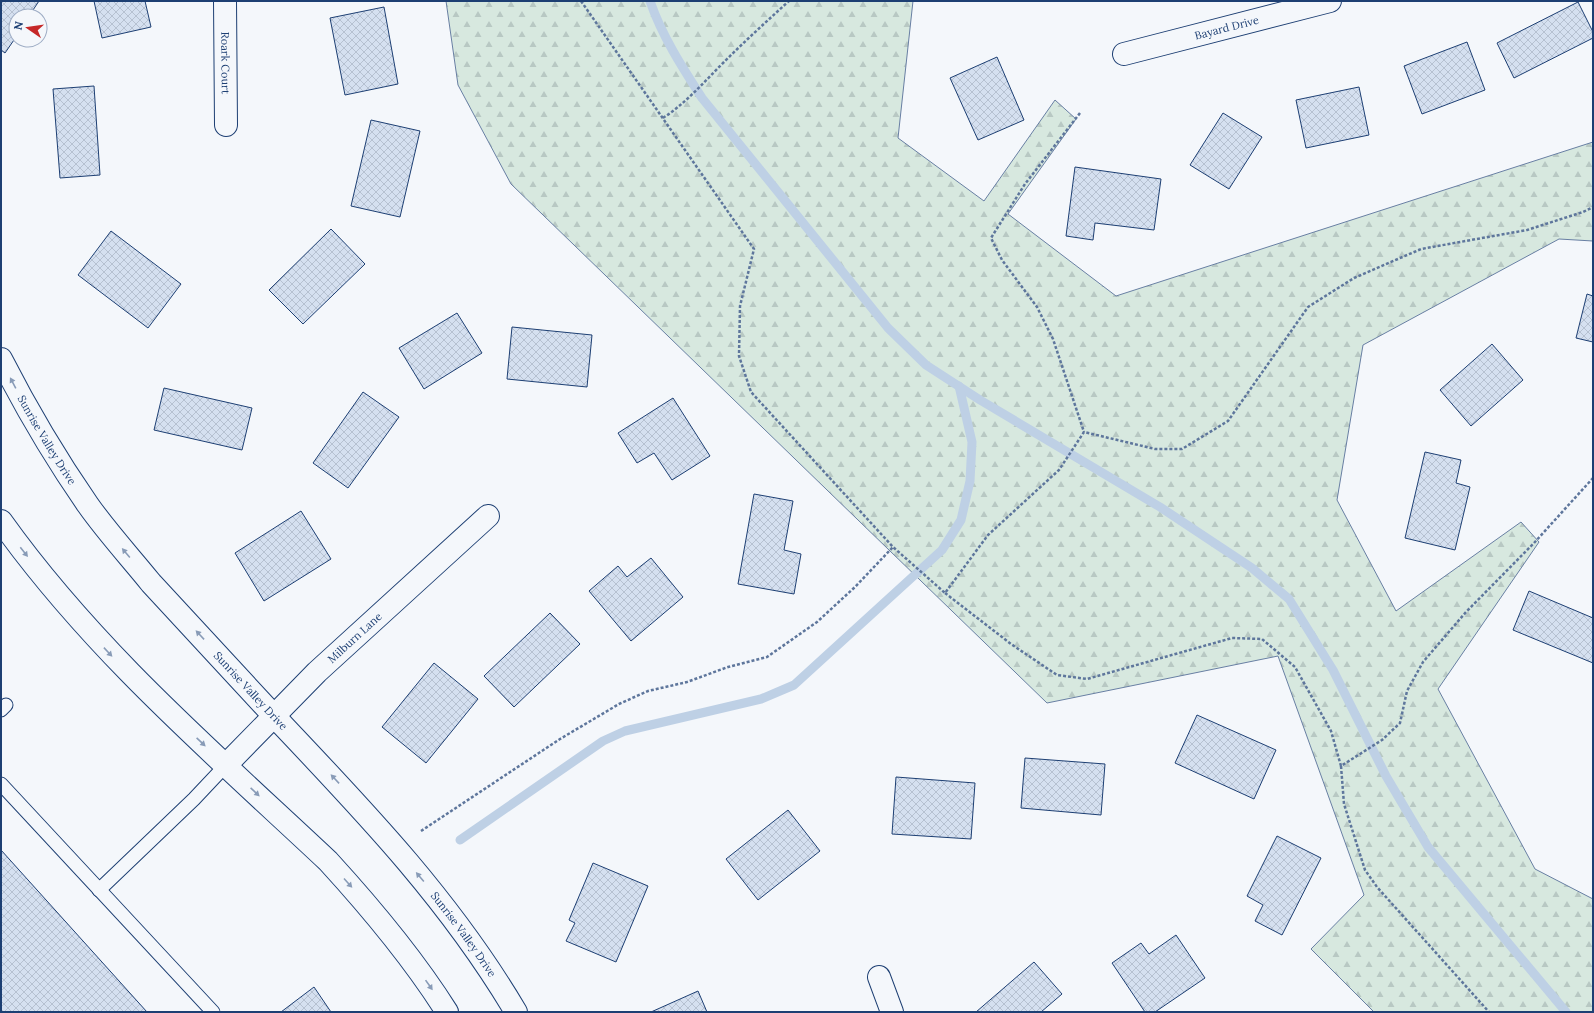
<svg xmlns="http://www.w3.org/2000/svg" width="1594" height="1013" viewBox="0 0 1594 1013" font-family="Lora,serif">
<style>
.forest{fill:url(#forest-firs);stroke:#687fa3}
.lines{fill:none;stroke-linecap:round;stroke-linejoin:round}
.stream{stroke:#bed0e5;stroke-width:9}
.building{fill:url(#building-cross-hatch);stroke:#1d3f73}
.service-casing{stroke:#1d3f73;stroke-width:15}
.minor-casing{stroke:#1d3f73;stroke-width:24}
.secondary-casing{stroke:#1d3f73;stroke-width:24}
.path{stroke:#5e769c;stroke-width:2.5;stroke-dasharray:3 2;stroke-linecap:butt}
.service{stroke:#f4f7fb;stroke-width:13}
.minor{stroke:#f4f7fb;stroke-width:22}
.secondary{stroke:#f4f7fb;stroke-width:22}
.oneway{fill:#889bb7}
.labels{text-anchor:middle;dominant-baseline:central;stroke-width:3;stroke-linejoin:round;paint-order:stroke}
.street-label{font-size:11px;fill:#1d3f73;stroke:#f4f7fb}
</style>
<defs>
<pattern id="forest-firs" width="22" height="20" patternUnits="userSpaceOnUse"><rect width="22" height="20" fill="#d7e8df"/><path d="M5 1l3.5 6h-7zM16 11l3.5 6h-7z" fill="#b8c8c3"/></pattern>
<pattern id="building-cross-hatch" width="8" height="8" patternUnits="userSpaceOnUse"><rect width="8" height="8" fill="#d5e0f0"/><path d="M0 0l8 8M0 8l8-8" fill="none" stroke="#b6c1d1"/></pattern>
</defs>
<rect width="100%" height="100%" fill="#f4f7fb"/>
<path class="forest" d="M446,1H913L898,138L984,201L1055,100L1076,119L1008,214L1116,296L1593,142V241L1559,239L1363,345L1337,500L1396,611L1521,522L1539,542L1438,689L1535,869L1593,899V1012H1374L1311,949L1364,895L1278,656L1047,703L511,184L458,85Z"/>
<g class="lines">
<g class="stream">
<path d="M650,1C662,36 682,67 702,98L888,328L926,365L980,400L1160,507L1252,568L1289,599L1333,670L1386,776L1428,847L1566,1012"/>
<path d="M460,840L603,741L625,731L761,699L794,685L942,550L961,520L970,481L972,442L959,386"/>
</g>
</g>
<g class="building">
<path d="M1,1H39L29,16H16V37L5,53L1,50Z"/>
<path d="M94,1H145L151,27L102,38Z"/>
<path d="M1578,2L1593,32V38L1514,78L1497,43Z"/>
<path d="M384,7L398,84L345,95L330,18Z"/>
<path d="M1467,42L1485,90L1422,114L1404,66Z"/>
<path d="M997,57L1024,120L978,140L950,78Z"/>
<path d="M94,86L100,175L60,178L53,89Z"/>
<path d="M1359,87L1369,135L1306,148L1296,100Z"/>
<path d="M1223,113L1262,137L1229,189L1190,165Z"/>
<path d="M371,120L420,131L400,217L351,206Z"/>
<path d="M1075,167L1161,179L1154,230L1095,223L1093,240L1066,236Z"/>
<path d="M331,229L365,264L303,324L269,290Z"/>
<path d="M111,231L181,284L148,328L78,275Z"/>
<path d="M1587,294L1593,296V342L1576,338Z"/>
<path d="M457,313L482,353L424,389L399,348Z"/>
<path d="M512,327L592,335L587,387L507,379Z"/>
<path d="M1492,344L1523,380L1471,426L1440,390Z"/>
<path d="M164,388L252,408L242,450L154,430Z"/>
<path d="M363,392L399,417L348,488L313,463Z"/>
<path d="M673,398L710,456L672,480L654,453L637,463L618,433Z"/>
<path d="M1425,452L1461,460L1456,483L1470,487L1455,550L1405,538Z"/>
<path d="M754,494L793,501L784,550L801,554L794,594L738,584Z"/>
<path d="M301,511L331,559L264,601L235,553Z"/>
<path d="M651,558L683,597L631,641L589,591L618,566L627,577Z"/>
<path d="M1529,591L1593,618V663L1513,630Z"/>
<path d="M550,613L580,644L514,707L484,676Z"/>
<path d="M434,663L478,699L426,763L382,727Z"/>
<path d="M1197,715L1276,750L1254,799L1175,763Z"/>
<path d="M1025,758L1105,764L1101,815L1021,808Z"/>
<path d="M896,777L975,783L971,839L892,834Z"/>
<path d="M788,810L820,851L758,900L726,859Z"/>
<path d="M1277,836L1321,858L1282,935L1255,921L1263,905L1247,896Z"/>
<path d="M1,850L147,1012H1Z"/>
<path d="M593,863L648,886L616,962L566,941L575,923L569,920Z"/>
<path d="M1176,935L1205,978L1155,1012H1145L1112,963L1141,943L1149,954Z"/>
<path d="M1034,962L1062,994L1041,1012H976Z"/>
<path d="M314,987L331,1012H281Z"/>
<path d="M698,991L707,1012H651Z"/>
</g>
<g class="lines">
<g class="service-casing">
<g id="service">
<path d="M1,710L6,705"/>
<path d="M1,784L213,1012"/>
<path d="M99,890L194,799L226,765"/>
</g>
</g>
<g class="minor-casing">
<g id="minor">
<path id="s1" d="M225,1L226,125"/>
<path id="s2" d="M1124,54L1330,1"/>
<path id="s3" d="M226,765L317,672L488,516"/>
<path d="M879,977L892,1012"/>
</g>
</g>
<g class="secondary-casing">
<g id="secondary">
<path id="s4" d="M1,359C27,410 56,459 88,505C107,532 130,557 151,583C192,627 233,672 274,716C364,811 449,899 516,1012"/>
<path d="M1,521C93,650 213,753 328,861C371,908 413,958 447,1012"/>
</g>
</g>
<g class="path">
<path d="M581,1L754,249L740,306L739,356L751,392L893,547L945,593L988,535L1059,470L1084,432L1155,449H1182L1228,421L1308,307L1354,278L1421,249L1527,230L1583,212L1593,207"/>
<path d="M1080,113L1025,184L991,238L1002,260L1037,307L1053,339L1084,432"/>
<path d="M663,118C686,103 704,82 724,62C745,41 767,21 789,1"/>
<path d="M945,593L1011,644L1057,675L1087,679L1232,638L1262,639L1295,667L1331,731L1341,766L1382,740L1400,723L1407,691L1423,662L1466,612L1534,543L1593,478"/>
<path d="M1341,766L1344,804L1365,870L1377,887L1489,1012"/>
<path d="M421,831L560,739L619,704L648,691L687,682L728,667L767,657L817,622L855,587L893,547"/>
</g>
<use href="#service" class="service"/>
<use href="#minor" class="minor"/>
<use href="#secondary" class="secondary"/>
</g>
<defs><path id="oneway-solid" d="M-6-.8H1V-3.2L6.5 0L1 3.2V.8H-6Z"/></defs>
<g class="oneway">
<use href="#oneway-solid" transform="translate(13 383) rotate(-118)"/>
<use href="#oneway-solid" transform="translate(24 552) rotate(52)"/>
<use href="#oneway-solid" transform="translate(126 553) rotate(-130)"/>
<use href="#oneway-solid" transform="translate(200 635) rotate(-133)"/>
<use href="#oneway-solid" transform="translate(108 652) rotate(47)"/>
<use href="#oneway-solid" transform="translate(201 742) rotate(43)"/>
<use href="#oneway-solid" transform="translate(335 779) rotate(-133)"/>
<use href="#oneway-solid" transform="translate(255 792) rotate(43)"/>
<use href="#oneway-solid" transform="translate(420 877) rotate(-130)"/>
<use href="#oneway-solid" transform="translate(348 883) rotate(48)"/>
<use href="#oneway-solid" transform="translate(429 985) rotate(55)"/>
</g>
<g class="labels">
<g class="street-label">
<text stroke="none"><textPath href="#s2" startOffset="106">Bayard Drive</textPath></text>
<text stroke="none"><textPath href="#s1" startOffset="62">Roark Court</textPath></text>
<text stroke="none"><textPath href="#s4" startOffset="93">Sunrise Valley Drive</textPath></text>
<text stroke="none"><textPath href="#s3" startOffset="181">Milburn Lane</textPath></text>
<text stroke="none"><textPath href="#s4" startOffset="417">Sunrise Valley Drive</textPath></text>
<text stroke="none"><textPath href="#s4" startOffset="741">Sunrise Valley Drive</textPath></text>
</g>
</g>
<rect width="1594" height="1013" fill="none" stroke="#1d3f73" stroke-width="4"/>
<g transform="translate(28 28) rotate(283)"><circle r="19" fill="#f4f7fb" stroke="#9eadc5"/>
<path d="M0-3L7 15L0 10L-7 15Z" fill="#c62828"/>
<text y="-6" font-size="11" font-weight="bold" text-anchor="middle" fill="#1d3f73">N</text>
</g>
</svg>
